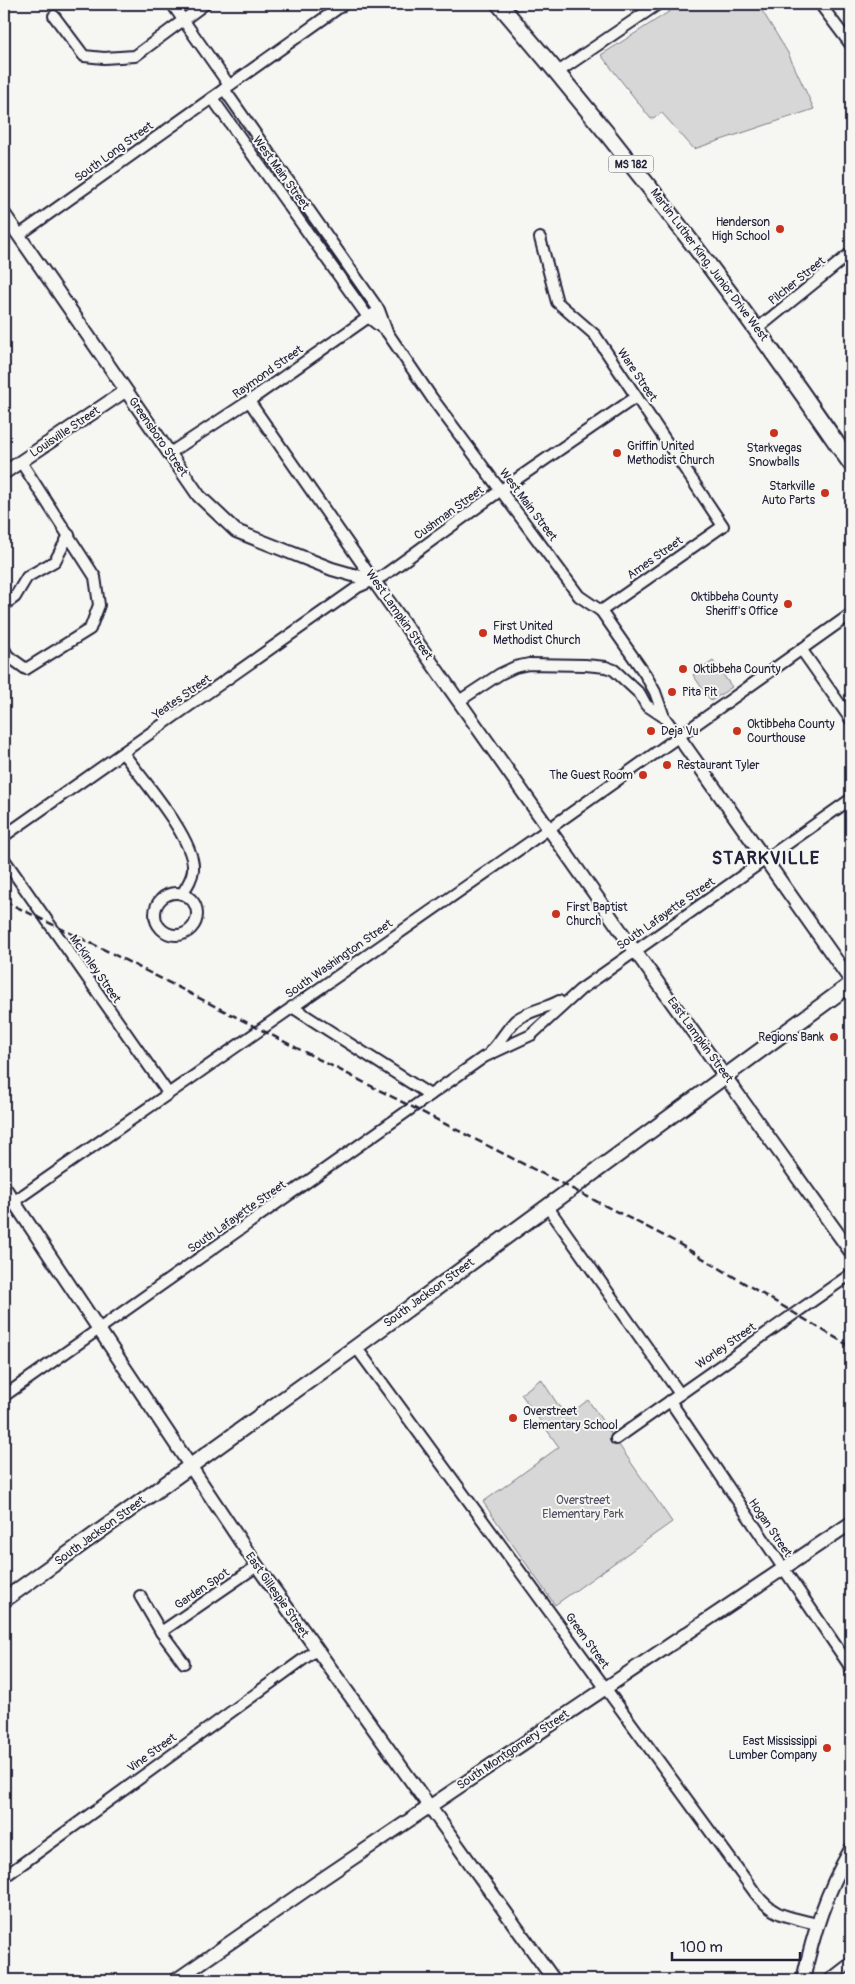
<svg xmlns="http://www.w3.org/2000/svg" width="855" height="1984" viewBox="0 0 855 1984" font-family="Pangolin,sans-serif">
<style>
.green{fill:#d7d7d7;stroke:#7c7c89}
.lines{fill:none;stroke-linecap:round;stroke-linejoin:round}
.minor-casing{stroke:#22223b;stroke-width:14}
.tertiary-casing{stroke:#22223b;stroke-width:16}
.secondary-casing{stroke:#22223b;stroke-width:18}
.primary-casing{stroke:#22223b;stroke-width:19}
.minor{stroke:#f6f6f2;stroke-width:10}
.tertiary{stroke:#f6f6f2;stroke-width:12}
.secondary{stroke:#f6f6f2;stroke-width:14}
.primary{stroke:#f6f6f2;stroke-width:15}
.rail{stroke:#22223b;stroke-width:2.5;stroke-dasharray:8 4;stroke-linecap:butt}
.poi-dot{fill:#c8321e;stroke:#f6f6f2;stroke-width:2}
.labels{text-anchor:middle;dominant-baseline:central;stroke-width:4;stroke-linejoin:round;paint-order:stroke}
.shield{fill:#f6f6f2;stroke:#626272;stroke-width:1}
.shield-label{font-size:11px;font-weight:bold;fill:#22223b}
.street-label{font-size:12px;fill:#22223b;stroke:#f6f6f2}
.poi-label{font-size:12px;fill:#22223b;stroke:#f6f6f2;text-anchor:start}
.park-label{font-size:12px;fill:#4f4f62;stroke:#f6f6f2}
.district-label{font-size:18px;font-weight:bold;letter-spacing:1px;fill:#22223b;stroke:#f6f6f2}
</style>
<rect width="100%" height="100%" fill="#f6f6f2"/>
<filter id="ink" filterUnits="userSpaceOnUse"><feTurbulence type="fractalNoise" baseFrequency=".02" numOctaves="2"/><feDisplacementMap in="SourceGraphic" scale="10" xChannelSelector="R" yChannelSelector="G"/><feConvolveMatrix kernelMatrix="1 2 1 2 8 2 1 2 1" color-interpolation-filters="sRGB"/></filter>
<g filter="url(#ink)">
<g class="green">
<path d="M681,4H758L788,53L814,109L694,149L662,113L651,119L601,55Z"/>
<path d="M713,661L732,687L711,701L693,675Z"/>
<path d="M541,1379L566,1417L588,1400L672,1522L555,1605L483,1502L559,1447L521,1394Z"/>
</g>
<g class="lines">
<g class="minor-casing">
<g id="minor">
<path d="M172,4L229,85"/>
<path d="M820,4L851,45"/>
<path d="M54,16L84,56L104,58L135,56L205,4"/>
<path d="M558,72L658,4"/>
<path d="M224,89L379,310L387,332L432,398L579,596L601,611L645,674L655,692L664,717L678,736"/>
<path d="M212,98L368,317L386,331"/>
<path d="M19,235L344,4"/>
<path d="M540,238L557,302L595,335L723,526L601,611"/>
<path d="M757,329L851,253"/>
<path d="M249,401L374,581"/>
<path d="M170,453L249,401L373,314"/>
<path d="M4,605L15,597L27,577L55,561L69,535"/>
<path d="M4,649L8,656L26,669L90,629L99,605L95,577L21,462"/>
<path d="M801,649L851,720"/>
<path d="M459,701L500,674L515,667L529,664L585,665L606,667L614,670L640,694L646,705L664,717"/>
<path d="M123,753C142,779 196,840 193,870C192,879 187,886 182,894"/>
<path d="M4,836L358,587L383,576L501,490L636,397"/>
<path d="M4,859L168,1093"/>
<circle cx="176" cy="914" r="21"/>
<path d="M292,1007L430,1095"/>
<path d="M491,1051C500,1042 508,1027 516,1020C529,1010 545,1009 559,1001"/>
<path d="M13,1202L550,828L851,614"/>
<path d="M547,1206L680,1394"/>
<path d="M356,1347L756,1894C775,1918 789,1916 816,1924"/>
<path d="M4,1396L484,1057L531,1035L580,990L851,799"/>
<path d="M670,1401L851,1668"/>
<path d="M616,1439L851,1274"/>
<path d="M140,1596L161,1632L184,1663"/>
<path d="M161,1632L257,1566"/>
<path d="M4,1877L316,1650"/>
<path d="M829,1980L851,1963"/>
</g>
</g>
<g class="tertiary-casing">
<g id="tertiary">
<path d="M4,214L199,496L236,531L332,569L374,581L635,951L851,1252"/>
<path d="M4,473L125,391"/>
<path d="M678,736L851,981"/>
<path d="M4,1187L257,1566L554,1980"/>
<path d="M176,1980L316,1883L851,1523"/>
<path d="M803,1980C814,1930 826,1893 851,1849"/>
</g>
</g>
<g class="secondary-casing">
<path id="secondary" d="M4,1600L356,1347L851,984"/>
</g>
<g class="primary-casing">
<path id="primary" d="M499,4C625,150 742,304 851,464"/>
</g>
<use href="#minor" class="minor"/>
<use href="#tertiary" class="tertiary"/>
<use href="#secondary" class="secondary"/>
<use href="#primary" class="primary"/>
<path class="rail" d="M4,901L113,954L674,1241L851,1347"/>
</g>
</g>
<g class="poi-dot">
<circle cx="780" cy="229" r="5"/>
<circle cx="774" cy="433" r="5"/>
<circle cx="617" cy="453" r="5"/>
<circle cx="825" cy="493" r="5"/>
<circle cx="788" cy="604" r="5"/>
<circle cx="483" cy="633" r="5"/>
<circle cx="683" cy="669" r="5"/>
<circle cx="672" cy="692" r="5"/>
<circle cx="651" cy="731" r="5"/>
<circle cx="737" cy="731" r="5"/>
<circle cx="667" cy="765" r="5"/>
<circle cx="643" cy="775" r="5"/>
<circle cx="556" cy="914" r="5"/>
<circle cx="834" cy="1037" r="5"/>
<circle cx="513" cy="1418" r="5"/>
<circle cx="827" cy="1748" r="5"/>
</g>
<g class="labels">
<rect class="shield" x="608.5" y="155.5" width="45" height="17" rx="4"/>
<g class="shield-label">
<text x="631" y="164">MS 182</text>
</g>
<g class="street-label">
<text transform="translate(114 152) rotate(-36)">South Long Street</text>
<text transform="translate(281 173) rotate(54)">West Main Street</text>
<text transform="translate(709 265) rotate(53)">Martin Luther King, Junior Drive West</text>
<text transform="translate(797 281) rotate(-39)">Pilcher Street</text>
<text transform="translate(268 372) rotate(-35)">Raymond Street</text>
<text transform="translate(637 375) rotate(56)">Ware Street</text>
<text transform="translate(65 432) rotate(-34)">Louisville Street</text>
<text transform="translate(158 437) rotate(55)">Greensboro Street</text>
<text transform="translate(528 505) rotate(53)">West Main Street</text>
<text transform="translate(449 513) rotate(-36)">Cushman Street</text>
<text transform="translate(655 558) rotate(-35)">Ames Street</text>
<text transform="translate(399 615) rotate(55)">West Lampkin Street</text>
<text transform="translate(182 697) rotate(-35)">Yeates Street</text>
<text transform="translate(666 914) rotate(-35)">South Lafayette Street</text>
<text transform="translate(339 959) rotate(-35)">South Washington Street</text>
<text transform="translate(95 969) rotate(55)">McKinley Street</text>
<text transform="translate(700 1040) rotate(54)">East Lampkin Street</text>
<text transform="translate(237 1217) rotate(-35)">South Lafayette Street</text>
<text transform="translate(429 1293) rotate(-36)">South Jackson Street</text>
<text transform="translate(726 1346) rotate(-35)">Worley Street</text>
<text transform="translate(770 1528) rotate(56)">Hogan Street</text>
<text transform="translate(100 1531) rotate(-36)">South Jackson Street</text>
<text transform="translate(202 1589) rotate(-34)">Garden Spot</text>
<text transform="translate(277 1595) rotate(55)">East Gillespie Street</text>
<text transform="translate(587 1641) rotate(54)">Green Street</text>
<text transform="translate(513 1750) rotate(-34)">South Montgomery Street</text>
<text transform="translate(152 1753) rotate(-36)">Vine Street</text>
</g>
<g class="poi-label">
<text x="770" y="222" text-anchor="end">Henderson<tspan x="770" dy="14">High School</tspan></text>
<text x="627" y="446">Griffin United<tspan x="627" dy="14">Methodist Church</tspan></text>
<text x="774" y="448" text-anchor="middle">Starkvegas<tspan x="774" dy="14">Snowballs</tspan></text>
<text x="815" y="486" text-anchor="end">Starkville<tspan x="815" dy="14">Auto Parts</tspan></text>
<text x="778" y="597" text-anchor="end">Oktibbeha County<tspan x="778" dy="14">Sheriff's Office</tspan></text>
<text x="493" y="626">First United<tspan x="493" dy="14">Methodist Church</tspan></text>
<text x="693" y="669">Oktibbeha County</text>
<text x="682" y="692">Pita Pit</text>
<text x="747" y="724">Oktibbeha County<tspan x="747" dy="14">Courthouse</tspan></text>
<text x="661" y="731">Deja Vu</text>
<text x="677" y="765">Restaurant Tyler</text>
<text x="633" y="775" text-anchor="end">The Guest Room</text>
<text x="566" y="907">First Baptist<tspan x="566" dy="14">Church</tspan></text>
<text x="824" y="1037" text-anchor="end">Regions Bank</text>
<text x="523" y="1411">Overstreet<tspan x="523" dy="14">Elementary School</tspan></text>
<text x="817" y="1741" text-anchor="end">East Mississippi<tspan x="817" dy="14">Lumber Company</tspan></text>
</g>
<g class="park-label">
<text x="583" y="1500">Overstreet<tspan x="583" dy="14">Elementary Park</tspan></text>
</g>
<g class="district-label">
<text x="766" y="858">STARKVILLE</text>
</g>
</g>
<rect width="855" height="1984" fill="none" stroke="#f6f6f2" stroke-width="20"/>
<rect x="10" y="10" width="835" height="1964" fill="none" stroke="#22223b" stroke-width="2" filter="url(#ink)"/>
<path d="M672 1952v8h128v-8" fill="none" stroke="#22223b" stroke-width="2.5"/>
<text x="680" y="1952" font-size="15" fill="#22223b" stroke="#f6f6f2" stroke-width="4" paint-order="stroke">100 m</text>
</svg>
